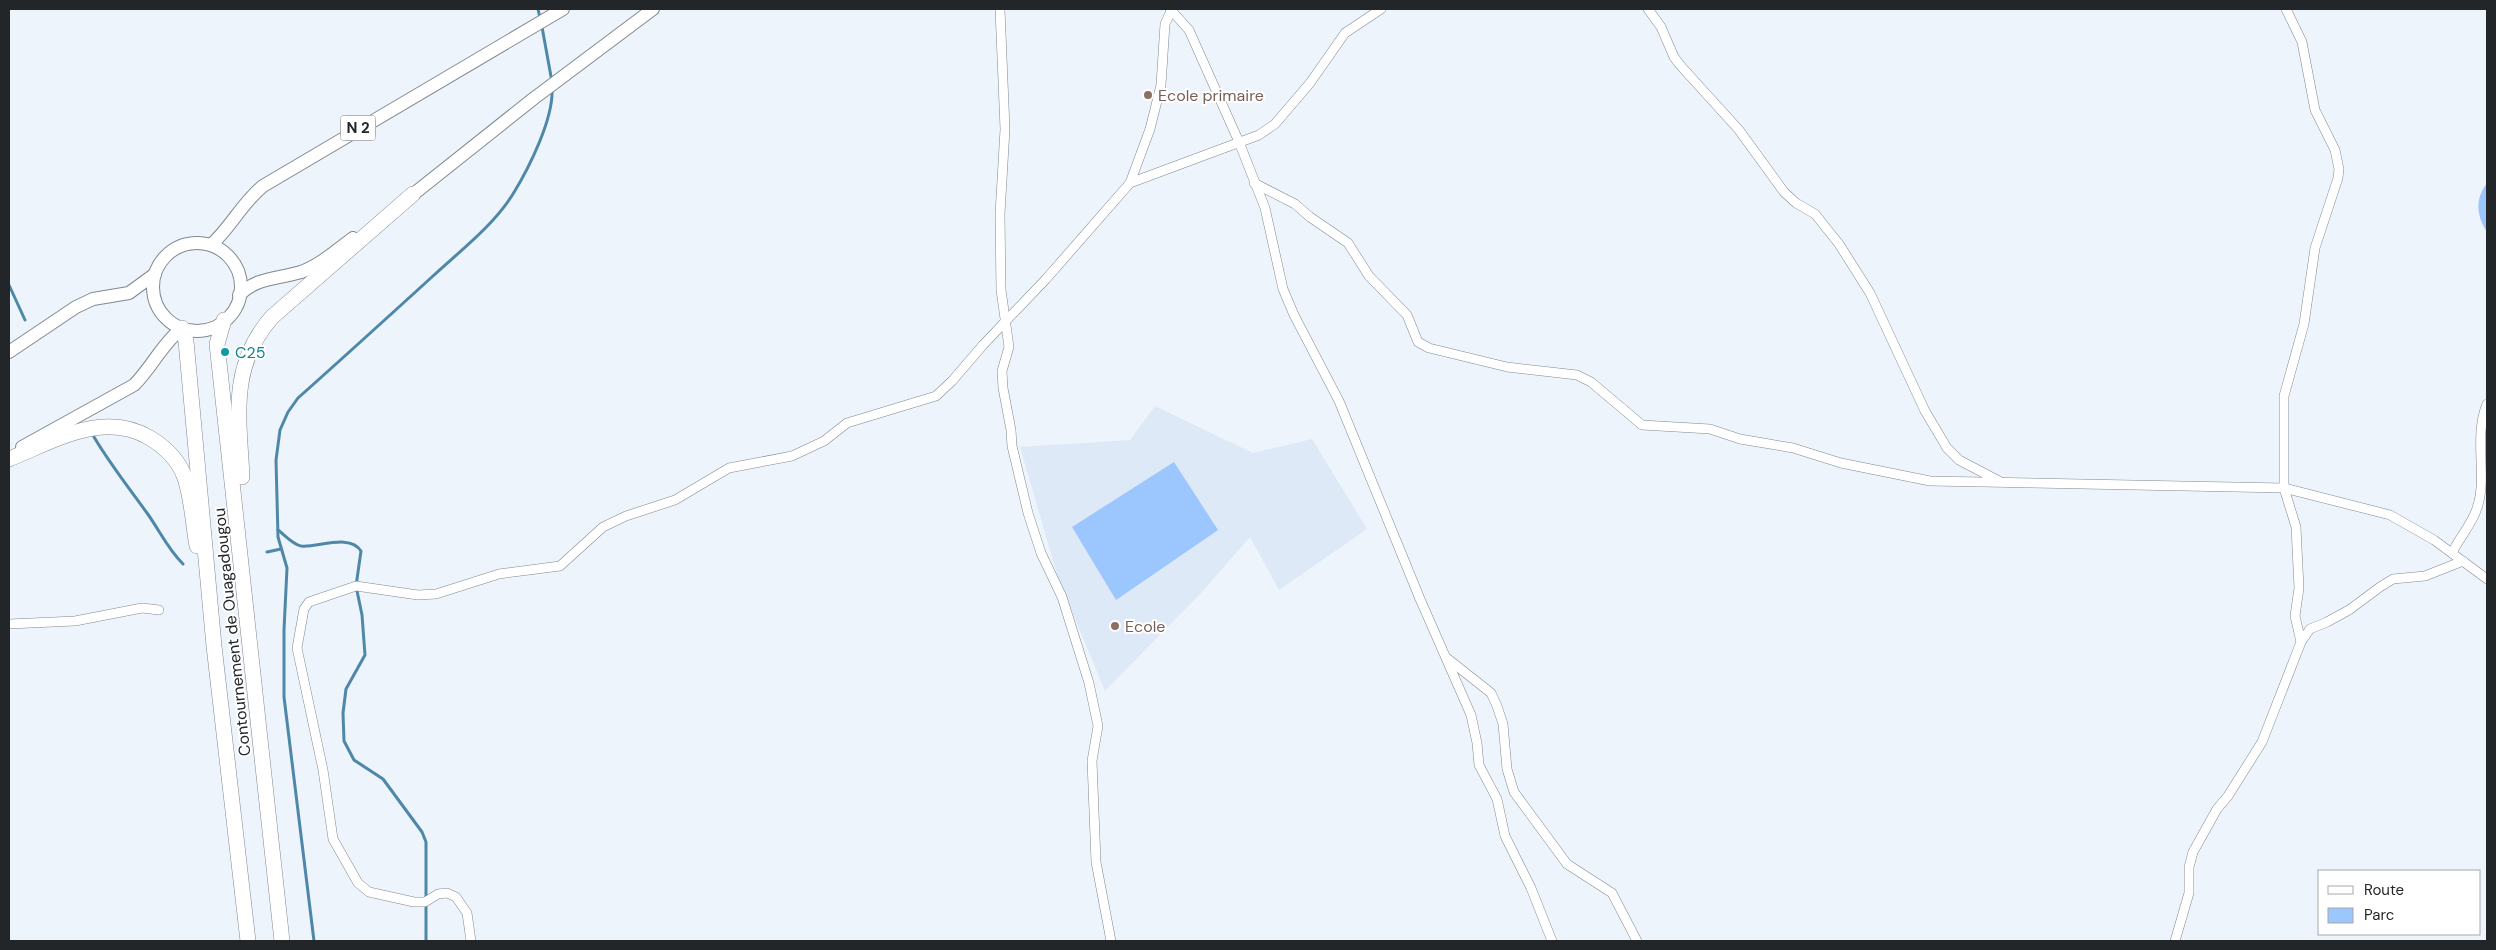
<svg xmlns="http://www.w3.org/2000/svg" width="2496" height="950" viewBox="0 0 2496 950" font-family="'DM Sans',sans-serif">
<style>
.built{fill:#dee9f7}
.green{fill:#9bc6fe}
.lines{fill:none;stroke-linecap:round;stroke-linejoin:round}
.stream{stroke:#4e88a8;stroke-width:3}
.street-casing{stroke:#82888f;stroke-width:10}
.primary-casing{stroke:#82888f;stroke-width:14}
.highway-casing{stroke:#82888f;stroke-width:16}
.street{stroke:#fff;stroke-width:9}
.primary{stroke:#fff;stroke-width:12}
.highway{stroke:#fff;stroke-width:15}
.education-dot{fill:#8d6e63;stroke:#fff;stroke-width:2}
.culture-dot{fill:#0f9aa8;stroke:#fff;stroke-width:2}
.labels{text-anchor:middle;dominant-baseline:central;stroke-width:4;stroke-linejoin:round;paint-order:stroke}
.shield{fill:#fff;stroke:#656769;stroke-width:1}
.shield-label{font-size:15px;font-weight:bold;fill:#232629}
.education-label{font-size:16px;fill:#785e54;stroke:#fff;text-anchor:start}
.culture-label{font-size:16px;fill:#0d838f;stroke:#fff;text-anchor:start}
.street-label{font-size:16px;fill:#232629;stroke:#fff}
</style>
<rect width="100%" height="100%" fill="#edf4fc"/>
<path class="built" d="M1155,406L1253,453L1312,439L1367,529L1279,590L1250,537L1201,593L1105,691L1058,578L1020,447L1130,440Z"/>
<g class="green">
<path d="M2487,183V232C2476,215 2475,199 2487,183Z"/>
<path d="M1174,462L1218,530L1116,600L1072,527Z"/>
</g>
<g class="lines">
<g class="stream">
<path d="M538,9L540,18"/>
<path d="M542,27L552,82"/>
<path d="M9,285L25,320"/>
<path d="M94,437C110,464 129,488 147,513C160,531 167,548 183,564"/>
<path d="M278,530C285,535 292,544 301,546C317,548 350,533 361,551L356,586L362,615L365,655L346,689L343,713L344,741L354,760L383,779L422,832L426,842V941"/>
<path d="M267,552L281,549"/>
<path d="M314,941L284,697V630L287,568L278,537L276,460L280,430L288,412L298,398C343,358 388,317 433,276C461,250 493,226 513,194C529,168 554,118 552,88"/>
</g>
<g class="street-casing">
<g id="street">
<path d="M1000,9L1005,129L1000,214L1001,290L1009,347L1002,371L1003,388L1011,430L1012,446L1028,513L1041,553L1062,597L1089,683L1098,726L1092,761L1096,862L1111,941"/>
<path d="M1170,9L1189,30L1239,142L1265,208L1283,289L1294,315L1339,401L1420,599L1471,715L1477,743L1479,765L1497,799L1505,836L1531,888L1552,941"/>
<path d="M1648,9L1661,27L1674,57L1680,65L1739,130L1784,192L1796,203L1815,214L1839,244L1870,293L1925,411L1947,448L1959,460L1999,481"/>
<path d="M2286,9L2302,42L2315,110L2335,150L2339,169L2338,178L2315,248L2304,324L2284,396V488L2296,527L2299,588L2295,616L2301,642"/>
<path d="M1130,183L1259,135L1275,124L1310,83L1345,33L1381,9"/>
<path d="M1254,183L1295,204L1310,217L1348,243L1369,276L1407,315L1418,342L1429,348L1507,367L1577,375L1591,382L1642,425L1710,429L1740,439L1793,448L1841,463L1930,481L2284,488L2390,515L2434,540L2487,579"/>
<path d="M2453,554L2454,549C2461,536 2473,522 2477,508C2488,478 2473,438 2487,404"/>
<path d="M9,624L75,621L142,608L159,610"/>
<path d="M1448,659L1491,693L1497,706L1503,724L1507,769L1514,792L1567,864L1612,893L1637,941"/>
<path d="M471,941L467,913L456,897L447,893L438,894L425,902H414L369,892L358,883L333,839L323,770L297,648L304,609L309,602L356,586L418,595L436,594L499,574L560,566L603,527L626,516L675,500L729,468L792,456L824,441L847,423L936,396L952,381L983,345L1046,279L1130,183L1150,129L1161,85L1165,24L1172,9"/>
<path d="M2175,941L2189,893V867L2193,852L2217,809L2228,796L2262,742L2301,642L2310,629L2327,622L2349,610L2380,587L2393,579L2425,576L2463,561"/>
</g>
</g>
<g class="primary-casing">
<g id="primary">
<path d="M406,200L533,99L653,9"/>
<circle cx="197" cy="287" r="44"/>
<path d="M211,245C231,227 242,203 263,186L563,9"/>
<path d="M239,295C257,277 278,279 301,272C320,265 337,250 353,238"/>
<path d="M9,352L76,307L93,299L129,293L155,274"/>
<path d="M22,447L134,385C152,367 162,344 182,328"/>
</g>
</g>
<g class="highway-casing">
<g id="highway">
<path d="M224,320L217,344L282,941"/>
<path d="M182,328L186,341L214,646L248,941"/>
<path d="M9,459C54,441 103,410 150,438C165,447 179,461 185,478C192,499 193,524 197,546"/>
<path d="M242,477C239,417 229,366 272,317L413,194"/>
</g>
</g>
<use href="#street" class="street"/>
<use href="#primary" class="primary"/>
<use href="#highway" class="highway"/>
</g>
<g class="education-dot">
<circle cx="1148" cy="95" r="5"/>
<circle cx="1115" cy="626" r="5"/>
</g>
<circle class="culture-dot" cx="225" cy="352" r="5"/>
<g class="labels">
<rect class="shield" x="340.5" y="115.5" width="35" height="25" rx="4"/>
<g class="shield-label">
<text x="358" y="128">N 2</text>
</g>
<g class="education-label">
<text x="1158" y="95">Ecole primaire</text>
<text x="1125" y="626">Ecole</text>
</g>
<g class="culture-label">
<text x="235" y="352">C25</text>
</g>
<g class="street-label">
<text transform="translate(232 632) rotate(-96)">Contournement de Ouagadougou</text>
</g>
</g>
<rect width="2496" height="950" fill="none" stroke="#232629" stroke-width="20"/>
<rect x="2318" y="870" width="162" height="65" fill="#ffffff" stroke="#a7a8a9"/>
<rect x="2328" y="886" width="25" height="8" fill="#ffffff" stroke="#a7a8a9"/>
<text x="2364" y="895" font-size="15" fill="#232629">Route</text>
<rect x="2328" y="908" width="25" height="15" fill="#9bc6fe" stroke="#a7a8a9"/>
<text x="2364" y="920" font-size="15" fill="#232629">Parc</text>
</svg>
